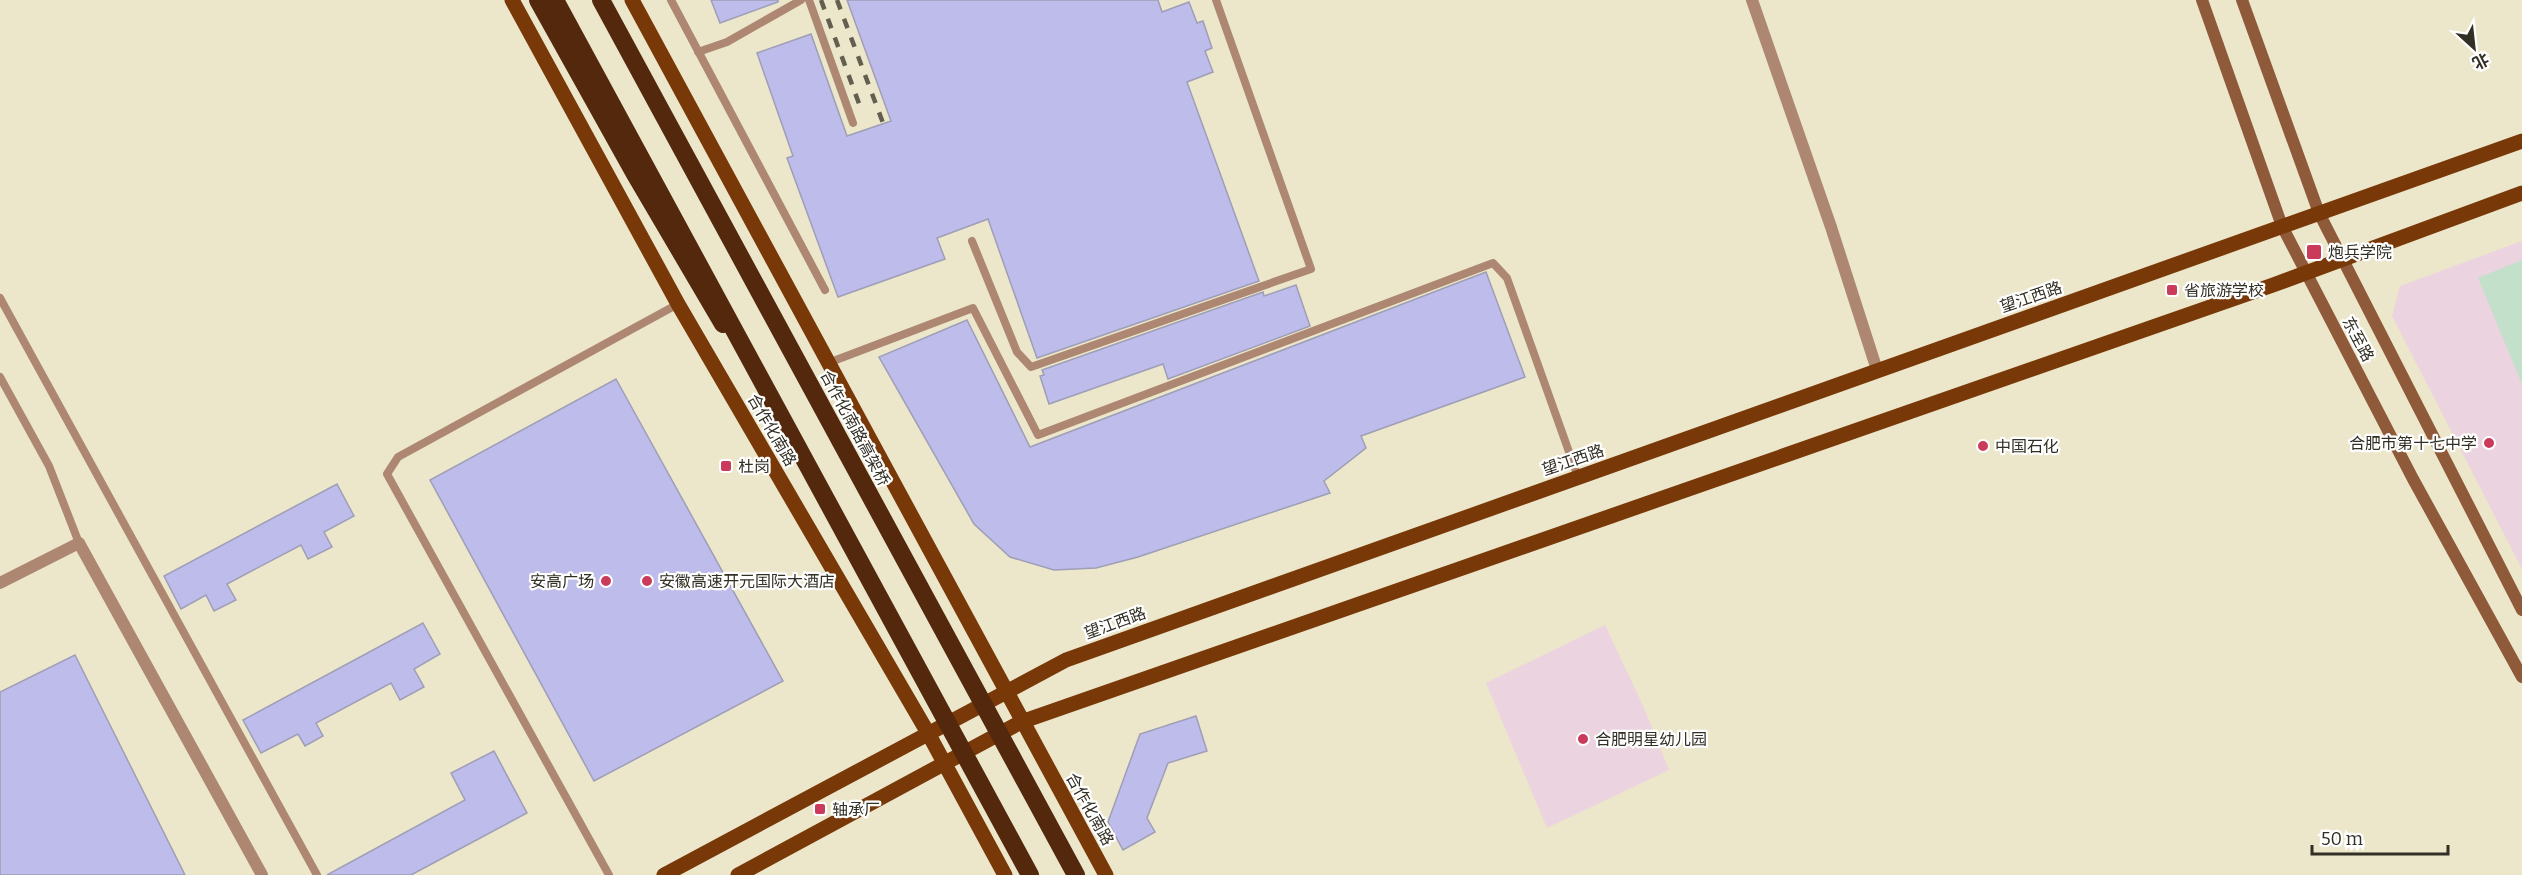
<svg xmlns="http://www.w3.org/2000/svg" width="2522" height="875" viewBox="0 0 2522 875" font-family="Bitter,'Noto Sans SC',serif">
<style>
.education{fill:#ebd4df}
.green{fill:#c3e0cb}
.building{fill:#bdbcea;stroke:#9e9eb7;stroke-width:1.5}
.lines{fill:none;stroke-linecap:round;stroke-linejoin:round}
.lane{stroke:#ad8772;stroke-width:8}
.street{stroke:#ad8772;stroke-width:12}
.secondary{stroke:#8f5a3a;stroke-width:12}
.primary{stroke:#783808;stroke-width:15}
.highway{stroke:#53280c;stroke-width:18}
.rail{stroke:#635f4f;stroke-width:4.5;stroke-dasharray:10 10;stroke-linecap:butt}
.highway-bridge{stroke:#53280c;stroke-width:18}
.poi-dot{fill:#ca3a5a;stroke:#fff;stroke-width:2}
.labels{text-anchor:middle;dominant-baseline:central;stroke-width:4.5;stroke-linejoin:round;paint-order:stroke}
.poi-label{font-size:16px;fill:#322f24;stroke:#fff;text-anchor:start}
.street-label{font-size:16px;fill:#322f24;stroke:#fff}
</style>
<rect width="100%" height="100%" fill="#ece6ca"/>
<g class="education">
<path d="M2522,241V569L2392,316L2400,286Z"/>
<path d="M1605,625L1644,708L1669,770L1547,828L1486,683Z"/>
</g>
<path class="green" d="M2522,260V384L2478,278Z"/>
<g class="building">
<path d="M711,0H778V2L720,23Z"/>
<path d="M847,0H1158L1162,12L1189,2L1197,23L1203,21L1212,48L1205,51L1213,72L1187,82L1259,281L1037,358L988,219L937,238L945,259L838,297L787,158L793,156L757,53L811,34L847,136L891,121Z"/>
<path d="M1486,272L1525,377L1361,436L1366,448L1324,481L1330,493L1138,557L1096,568L1054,570L1010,557L974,524L879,357L967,320L1030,447Z"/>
<path d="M1296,285L1310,326L1168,379L1163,364L1049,404L1040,376L1044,375L1042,370L1263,292L1264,296Z"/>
<path d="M616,379L783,681L594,781L430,480Z"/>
<path d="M337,484L354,516L324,532L332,547L308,559L301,545L227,584L236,600L214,611L206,595L181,609L164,576Z"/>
<path d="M423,623L440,654L414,669L424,687L400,700L391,683L316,723L323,736L305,746L298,734L261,753L243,720Z"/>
<path d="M75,655L185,875H0V692Z"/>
<path d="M1196,716L1207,751L1168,763L1147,818L1155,832L1123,850L1108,822L1140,734Z"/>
<path d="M494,751L527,813L411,875H327L465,800L451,773Z"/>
</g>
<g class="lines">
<g class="lane">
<path d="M671,0L825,290"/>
<path d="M809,0L853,123"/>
<path d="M698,52L727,42L801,0"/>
<path d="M972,241L1017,352L1031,367L1311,269L1216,0"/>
<path d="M0,298L317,875"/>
<path d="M828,363L973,308L1038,435L1493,263L1507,278L1578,477"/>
<path d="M0,377L49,466L79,543"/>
<path d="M609,875L387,474L398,457L678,304"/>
</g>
<g class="street">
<path d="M1752,0L1831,227L1877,370"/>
<path d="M0,583L79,543L262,875"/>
</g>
<g class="secondary">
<path d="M2202,0L2282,226L2413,479L2522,677"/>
<path d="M2242,0L2319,213L2522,610"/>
</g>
<g class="primary">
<path d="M512,0L678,304L928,733L1005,875"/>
<path d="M632,0L1106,875"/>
<path d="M664,875L1066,660L2522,141"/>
<path d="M738,875L1021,722L2273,285L2522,193"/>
</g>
<path class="highway" d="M538,0L635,174L723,324"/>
<g class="rail">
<path d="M821,0L861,109"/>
<path d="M837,0L883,123"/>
</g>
<g class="highway-bridge">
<path d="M555,0L1030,875"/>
<path d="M601,0L1076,875"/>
</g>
</g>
<g class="poi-dot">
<rect x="2306" y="244" width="16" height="16" rx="3"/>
<rect x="2166" y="284" width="12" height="12" rx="3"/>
<circle cx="2489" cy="443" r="6"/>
<circle cx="1983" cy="446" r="6"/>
<rect x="720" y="460" width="12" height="12" rx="3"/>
<circle cx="606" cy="581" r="6"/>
<circle cx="647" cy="581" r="6"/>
<circle cx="1583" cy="739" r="6"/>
<rect x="814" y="803" width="12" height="12" rx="3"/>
</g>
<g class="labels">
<g class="poi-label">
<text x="2328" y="252">炮兵学院</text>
<text x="2184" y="290">省旅游学校</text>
<text x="2477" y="443" text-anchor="end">合肥市第十七中学</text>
<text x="1995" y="446">中国石化</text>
<text x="738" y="466">杜岗</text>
<text x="594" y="581" text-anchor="end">安高广场</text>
<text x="659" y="581">安徽高速开元国际大酒店</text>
<text x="1595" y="739">合肥明星幼儿园</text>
<text x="832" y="809">轴承厂</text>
</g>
<g class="street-label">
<text transform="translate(2031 297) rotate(-19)">望江西路</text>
<text transform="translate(2358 339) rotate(62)">东至路</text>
<text transform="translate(855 428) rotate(62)">合作化南路高架桥</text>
<text transform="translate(772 430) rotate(60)">合作化南路</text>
<text transform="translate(1573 460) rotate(-19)">望江西路</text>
<text transform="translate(1115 623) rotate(-20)">望江西路</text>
<text transform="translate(1090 809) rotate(61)">合作化南路</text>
</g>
</g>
<g transform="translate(2474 48) rotate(153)" stroke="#ffffff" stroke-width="4.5" paint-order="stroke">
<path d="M0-4.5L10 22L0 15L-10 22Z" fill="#322f24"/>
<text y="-9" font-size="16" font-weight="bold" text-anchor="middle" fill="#322f24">北</text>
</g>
<path d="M2312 845v9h136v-9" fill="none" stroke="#322f24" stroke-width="3"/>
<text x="2321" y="845" font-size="18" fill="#322f24" stroke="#ffffff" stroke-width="4.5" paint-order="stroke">50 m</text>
</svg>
